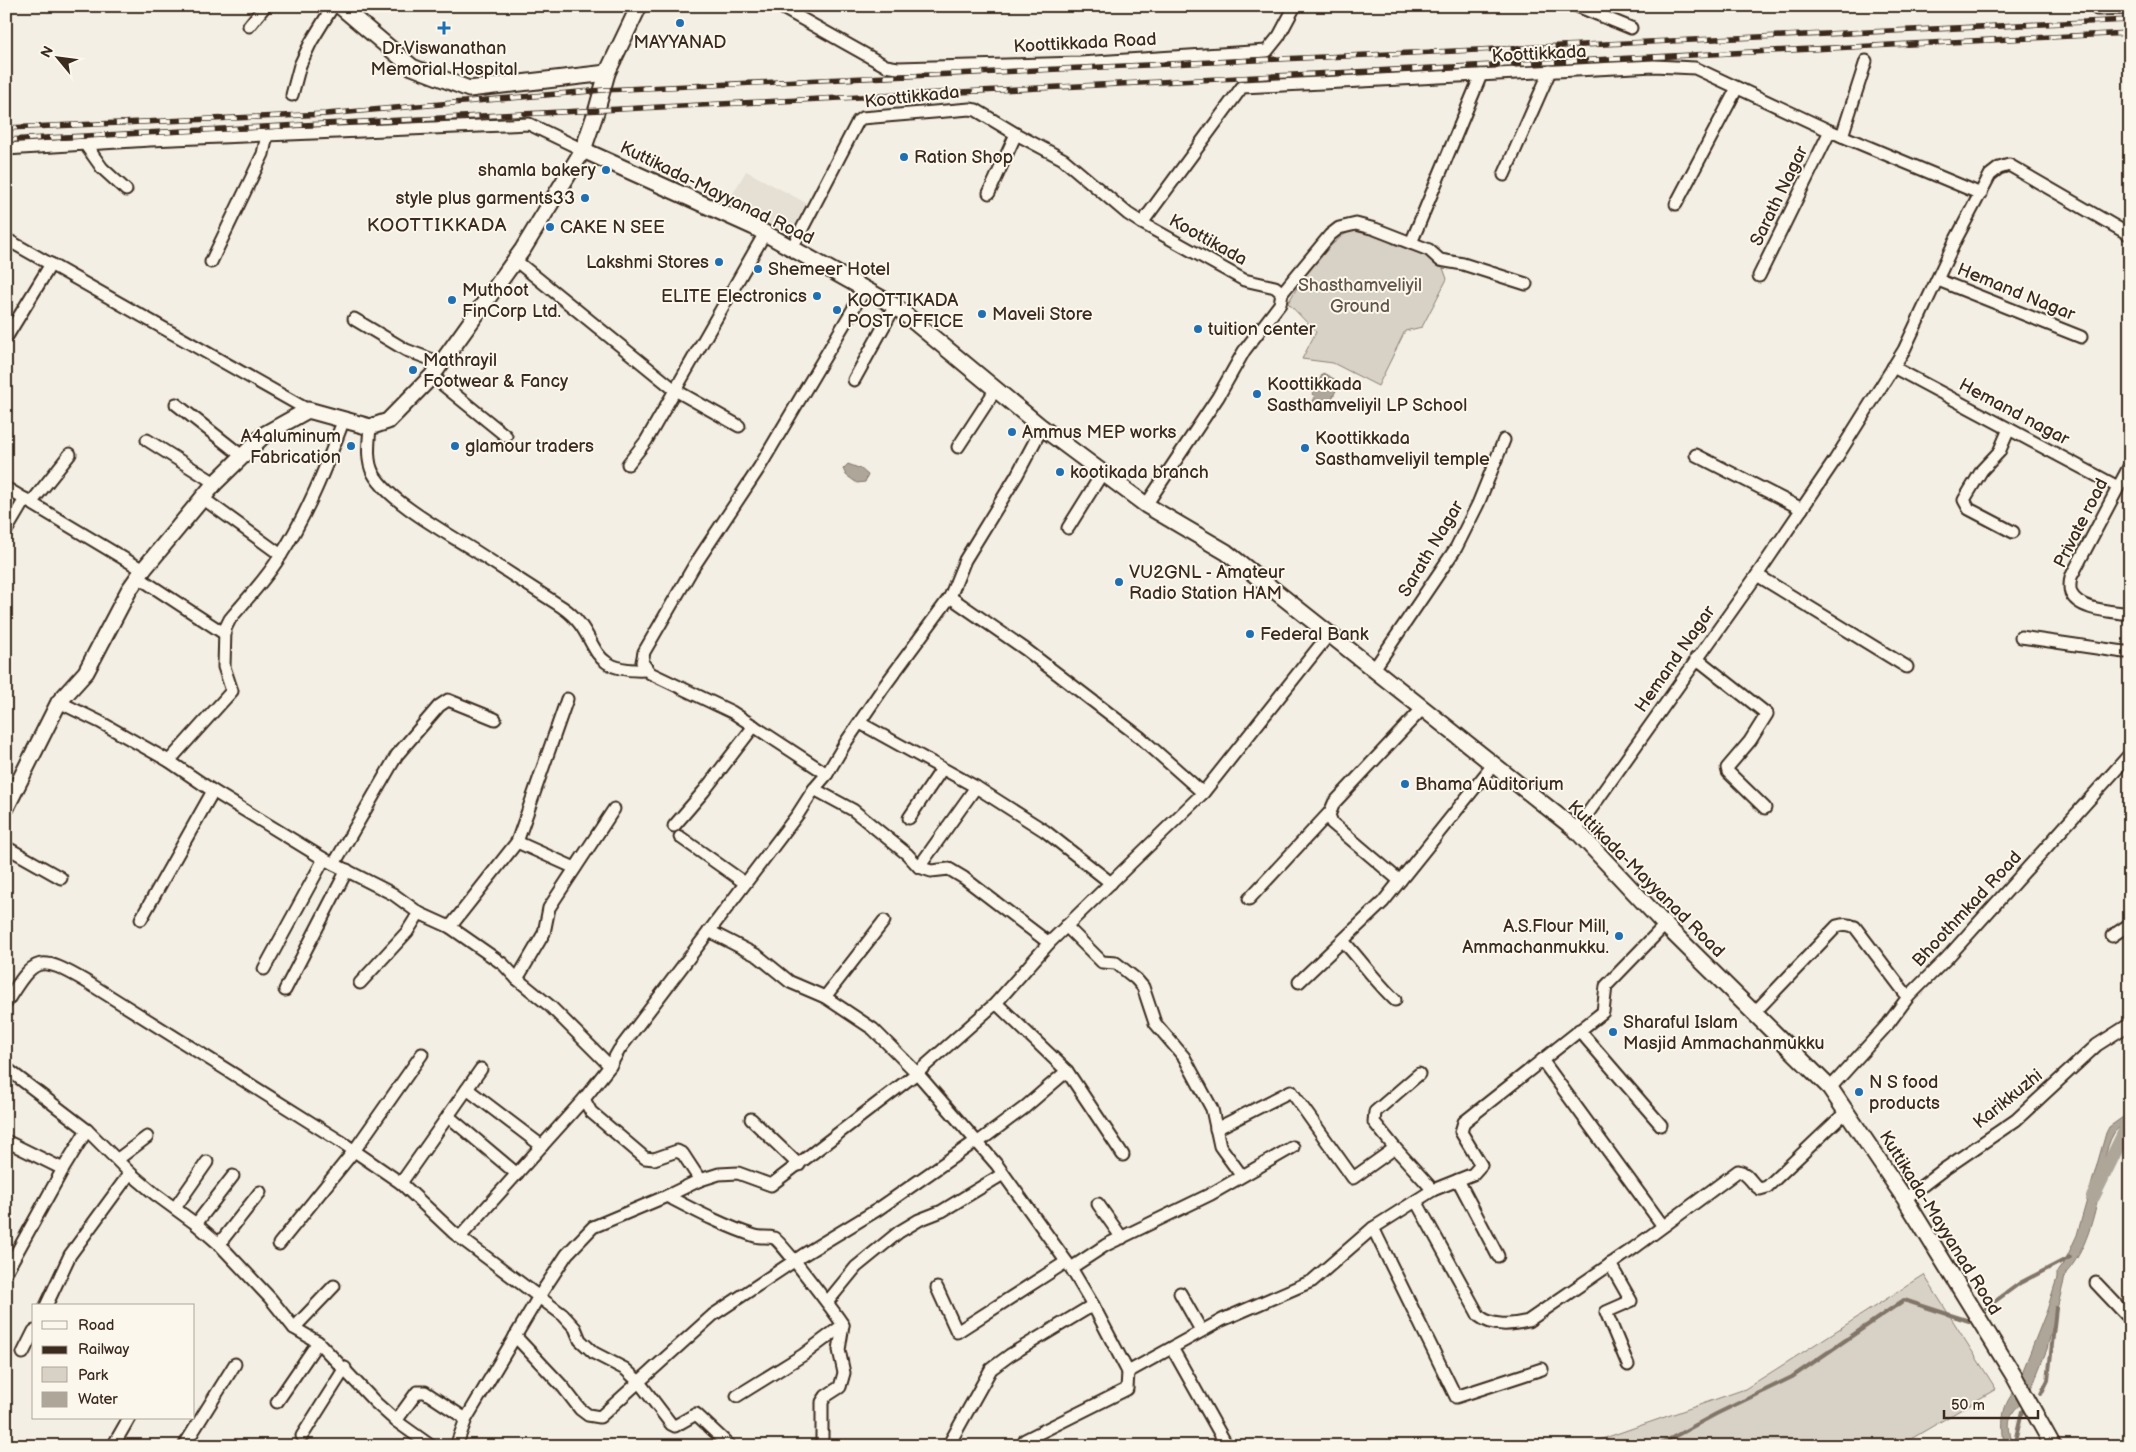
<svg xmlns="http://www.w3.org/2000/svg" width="2136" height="1452" viewBox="0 0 2136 1452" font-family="'Balsamiq Sans',sans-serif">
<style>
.built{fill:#e5dfd4}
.green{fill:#d8d1c6;stroke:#8a7e72}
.water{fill:#afa69a;stroke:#817468}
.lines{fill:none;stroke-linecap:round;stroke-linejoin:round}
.stream{stroke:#817468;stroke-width:4}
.canal{stroke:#afa69a;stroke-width:14}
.street-casing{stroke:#3b2a1e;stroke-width:15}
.secondary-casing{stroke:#3b2a1e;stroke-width:19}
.street{stroke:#fbf7ec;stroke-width:11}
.secondary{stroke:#fbf7ec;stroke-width:15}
.rail-casing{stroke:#3b2a1e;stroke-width:5.5}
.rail{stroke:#fbf7ec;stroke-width:4;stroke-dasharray:11;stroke-linecap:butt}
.poi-dot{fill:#1f6fb2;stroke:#fbf7ec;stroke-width:2}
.labels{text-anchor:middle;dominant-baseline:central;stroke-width:4;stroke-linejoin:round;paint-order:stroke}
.poi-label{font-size:18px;fill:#3b2a1e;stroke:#fbf7ec;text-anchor:start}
.street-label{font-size:18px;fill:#3b2a1e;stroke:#fbf7ec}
.park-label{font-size:18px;fill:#625448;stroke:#fbf7ec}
.neighbourhood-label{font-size:19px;letter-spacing:1px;fill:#3b2a1e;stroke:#fbf7ec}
</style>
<rect width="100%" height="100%" fill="#f3efe4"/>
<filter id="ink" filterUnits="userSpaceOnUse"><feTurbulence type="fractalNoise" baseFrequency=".02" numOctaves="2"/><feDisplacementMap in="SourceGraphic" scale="10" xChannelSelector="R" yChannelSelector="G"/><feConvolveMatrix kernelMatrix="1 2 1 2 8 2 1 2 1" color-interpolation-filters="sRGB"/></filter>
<g filter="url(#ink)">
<path class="built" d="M746,171L806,203L788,239L726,206Z"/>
<g class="green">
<path d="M1352,230L1375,233L1393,244L1432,258L1442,265L1447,279L1422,327L1405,331L1378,386L1333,363L1302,359L1316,332L1288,303L1312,262L1342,236Z"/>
<path d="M1924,1275L1996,1389L1899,1446H1582L1745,1389Z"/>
</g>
<g class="water">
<path d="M1323,373L1340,382L1329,405L1324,403L1322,409L1311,405L1315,397L1312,394Z"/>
<path d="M848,464L861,469L868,475L865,482L857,483L846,475L843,469Z"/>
<path d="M2130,1112V1122C2125,1125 2118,1127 2114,1133C2104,1149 2104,1170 2100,1188C2094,1217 2086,1251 2066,1273L2047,1349L2029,1394L2020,1378L2047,1310L2057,1278V1272L2065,1261L2077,1235L2106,1133L2109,1127Z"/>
<path d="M2015,1391L2023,1402C2005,1416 2008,1426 2013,1446H2004C2002,1425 2000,1407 2015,1391Z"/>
</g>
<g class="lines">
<g class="stream">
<path d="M1986,1308L2020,1283L2070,1257"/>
<path d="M2041,1394L2048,1380L2056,1308"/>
<path d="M1657,1446L1716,1414L1792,1377L1904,1300L1969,1321"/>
<path d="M2014,1446L2022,1411"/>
</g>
<path class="canal" d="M2093,1197L2130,1121"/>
<g class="street-casing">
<g id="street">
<path d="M779,6L886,66L898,68L1080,63L1267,51L1279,36L1295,6"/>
<path d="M1577,6L1631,28"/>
<path d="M2097,6V9L2130,8"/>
<path d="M249,26L265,6"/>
<path d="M292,95L300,65L311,42L333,6"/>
<path d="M1842,136L1866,61"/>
<path d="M85,144L102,168L126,190"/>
<path d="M6,149L150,140L529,124L583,150"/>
<path d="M1504,175L1550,71"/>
<path d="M989,193L1016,134L1063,159L1128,214L1142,223L1244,280L1275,287L1282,293L1280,304L1244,351L1218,397L1146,505"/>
<path d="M1676,204L1737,88"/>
<path d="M1142,223L1242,87L1654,66L1695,68L1830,131L1981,194"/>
<path d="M6,239L308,410"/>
<path d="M1411,243L1481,75"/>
<path d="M792,248L858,121L862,118L970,109L976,110L1016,134"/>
<path d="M515,260L675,390L739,426"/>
<path d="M211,262L263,154L267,135"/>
<path d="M1759,276L1830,131"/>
<path d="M1938,280L2081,337"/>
<path d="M1282,293L1330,235L1339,228L1356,224L1375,229L1429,250L1440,260L1463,264L1526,284"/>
<path d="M354,319L406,350L441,363"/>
<path d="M6,338L51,264"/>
<path d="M1893,367L2118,487"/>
<path d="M432,376L506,436"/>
<path d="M854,380L895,306"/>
<path d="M176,404L242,456"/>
<path d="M370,427C369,441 366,460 373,473C388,501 445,532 472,549C502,568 532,588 562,607C603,635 582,673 646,670"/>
<path d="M2009,429L1999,452L1982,470L1964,500L1969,509L2013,532"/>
<path d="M147,440L215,483"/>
<path d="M958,447L996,389"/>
<path d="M1696,455L1802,509"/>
<path d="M628,464L646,441L765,233"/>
<path d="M2130,465L2071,577C2070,582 2069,588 2071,593C2079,611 2113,611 2130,614"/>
<path d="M6,488L143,570"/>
<path d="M201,497L281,555"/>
<path d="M31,503L70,454"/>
<path d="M1068,528L1103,472"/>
<path d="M6,531L25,499"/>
<path d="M1757,575L1907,667"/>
<path d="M138,577L225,634"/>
<path d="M950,597L1025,649L1141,738L1203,793"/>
<path d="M2021,637L2124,652H2130"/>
<path d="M1696,658L1767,714L1750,741L1727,768L1728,772L1765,808"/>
<path d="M1374,669L1456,548L1478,504L1504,440"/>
<path d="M59,702L100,722L169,761L213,791L324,859L393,894L419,913L450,927L503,964L517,979L550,1006L610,1066"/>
<path d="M860,723L976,787L1045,831L1111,883"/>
<path d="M169,761L232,691L224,667L225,629L230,619C247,599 265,580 279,558C307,515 326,467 344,419"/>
<path d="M827,774L732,712L650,673L642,662L644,652L694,566L759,468L865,289"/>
<path d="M814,789L853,810L907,854L919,867L931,871L949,869L964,878L1049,943"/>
<path d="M909,818L942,769"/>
<path d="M674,826L704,791L754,726"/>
<path d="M1576,830L1757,575L1835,460L1904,350L1956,239L1990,175L1999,168L2009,165L2130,235"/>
<path d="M680,837L745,883"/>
<path d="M517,842L575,868"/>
<path d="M6,847L61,878"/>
<path d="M334,864L397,755L439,706L448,700L495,719"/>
<path d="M919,867L976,787"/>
<path d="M1400,881L1332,823L1329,815L1334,803L1423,708"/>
<path d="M1249,899L1330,812"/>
<path d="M141,919L213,791"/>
<path d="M1066,926L1102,962L1116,963L1136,979L1143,987L1155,1023L1184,1057L1212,1109L1220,1146L1241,1175"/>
<path d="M450,927L517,842L567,699"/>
<path d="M709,931L758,956L790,982L825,997L873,1029L917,1073L997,1165L1071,1268L1093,1305L1128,1372L1222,1320L1312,1281L1373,1228L1433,1190L1473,1174L1481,1165L1461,1132L1464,1122L1603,1012L1606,986L1665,925"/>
<path d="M2112,936L2130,924"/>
<path d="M1343,941C1361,960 1375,981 1395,1000"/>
<path d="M264,969L324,859"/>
<path d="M517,979L544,933L549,908L614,809"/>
<path d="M1299,982L1383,902L1493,765"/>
<path d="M360,983L407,932L419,913"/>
<path d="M285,990L347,870"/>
<path d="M825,997L884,921"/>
<path d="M6,1003C35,956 39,954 87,982L340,1141L401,1183L454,1233L563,1315L575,1328L580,1340L594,1353L625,1369L639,1382L671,1424L675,1426L696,1414L730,1446"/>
<path d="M996,1003L1067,1071L1123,1155"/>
<path d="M1754,1013L1837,926C1844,924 1848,924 1855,927L1908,997"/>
<path d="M1579,1030L1661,1125"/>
<path d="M1542,1060L1663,1226"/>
<path d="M6,1068L87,1130L130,1173L155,1194L196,1224L219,1244L270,1298L294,1328L318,1342L376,1403L396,1421L431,1446"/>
<path d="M1830,1088L1888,1024L1908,997L1947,958L2130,754"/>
<path d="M467,1089L542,1146"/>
<path d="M584,1099L591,1112L645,1158L654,1159L677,1151L683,1154L700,1180"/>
<path d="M448,1116L517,1174"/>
<path d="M751,1119L799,1165"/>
<path d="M1216,1129L1291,1091L1353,1178L1395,1148L1433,1190"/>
<path d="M6,1141L63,1169"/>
<path d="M977,1143L1024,1108L1067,1071"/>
<path d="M1395,1148L1374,1122L1375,1112L1419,1074"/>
<path d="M118,1159L147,1137"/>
<path d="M1458,1180L1498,1256"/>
<path d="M401,1183L481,1069"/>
<path d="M667,1196C696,1211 724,1226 755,1236C761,1238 768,1236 774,1238C780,1240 836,1314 843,1325L839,1350L844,1373L840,1387L826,1396L822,1402V1446"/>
<path d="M1905,1199L1943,1170L2016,1120L2097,1045L2130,1024"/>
<path d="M1416,1201L1479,1316C1493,1327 1511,1325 1528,1321L1634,1248L1738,1171C1749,1173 1751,1184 1760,1189L1767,1187L1846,1112"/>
<path d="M1098,1204L1122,1238"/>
<path d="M175,1208L207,1162"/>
<path d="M196,1224L233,1176"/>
<path d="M1373,1228L1456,1397L1542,1369"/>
<path d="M460,1237L584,1099L610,1066L619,1050L798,814L814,789L827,774L846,742L883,688L950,597L965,560L1017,475L1043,426"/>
<path d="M219,1244L260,1192"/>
<path d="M279,1244L354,1151L422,1054"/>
<path d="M1610,1264L1631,1301L1606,1312L1628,1365"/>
<path d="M1071,1268L1106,1245L1211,1194L1293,1147"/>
<path d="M6,1272L63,1169L87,1130"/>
<path d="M2096,1283L2130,1319"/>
<path d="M937,1288L957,1332L1066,1262"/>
<path d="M1180,1293L1201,1330"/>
<path d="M829,1300L856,1267L899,1232L919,1220L942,1211L1003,1174"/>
<path d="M46,1306L70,1255L130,1173"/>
<path d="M294,1328L334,1286"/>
<path d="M515,1336L563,1387L580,1409L588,1415L600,1417L713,1315L803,1255L877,1210L976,1141"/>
<path d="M1172,1348L1227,1446"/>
<path d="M23,1353L34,1331"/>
<path d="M737,1396L803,1355L843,1325"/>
<path d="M277,1402L318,1342"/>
<path d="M396,1421L417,1392H425L466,1419"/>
<path d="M302,1436L345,1368"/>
<path d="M1025,1440L1127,1389L1128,1372"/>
<path d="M6,1445L7,1446"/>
<path d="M113,1446L129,1418"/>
<path d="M184,1446L235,1364"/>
<path d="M456,1446L466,1419L538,1298L567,1254L593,1227L667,1196L700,1180L719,1174L738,1173L771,1185L917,1073L996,1003L1049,943L1203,793L1330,633"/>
<path d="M948,1446L991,1369L1010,1355L1093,1305"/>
</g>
</g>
<g class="secondary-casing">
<g id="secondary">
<path d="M340,6L412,67L469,89L607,73"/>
<path d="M583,150L754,227L895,306L1040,426L1146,505L1226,552L1576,830L1665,925L1830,1088L1905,1199L2014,1376L2053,1446"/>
<path d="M6,808L59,702L86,672L129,590L143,570L215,483L265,434L308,410L370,427L388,421L432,376L523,249L583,150L597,109L607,73L639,6"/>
</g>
</g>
<use href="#street" class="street"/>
<use href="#secondary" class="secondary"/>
<g class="rail-casing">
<g id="rail">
<path d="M6,128L326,114L603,90L2130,20"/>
<path d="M6,140L2130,33"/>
</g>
</g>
<use href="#rail" class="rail"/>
</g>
</g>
<g class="poi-dot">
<circle cx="680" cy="23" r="5"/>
<path d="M441.5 20.5h5v5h5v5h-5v5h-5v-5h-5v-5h5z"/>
<circle cx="904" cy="157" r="5"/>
<circle cx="606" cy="170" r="5"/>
<circle cx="585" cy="198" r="5"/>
<circle cx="550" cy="227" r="5"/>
<circle cx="719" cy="262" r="5"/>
<circle cx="758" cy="269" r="5"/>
<circle cx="817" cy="296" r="5"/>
<circle cx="452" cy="300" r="5"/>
<circle cx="837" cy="310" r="5"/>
<circle cx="982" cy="314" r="5"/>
<circle cx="1198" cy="329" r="5"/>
<circle cx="413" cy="370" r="5"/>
<circle cx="1257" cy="394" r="5"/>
<circle cx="1012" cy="432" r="5"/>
<circle cx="351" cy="446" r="5"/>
<circle cx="455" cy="446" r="5"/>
<circle cx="1305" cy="448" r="5"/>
<circle cx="1060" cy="472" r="5"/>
<circle cx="1119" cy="582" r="5"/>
<circle cx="1250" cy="634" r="5"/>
<circle cx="1405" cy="784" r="5"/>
<circle cx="1619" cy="936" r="5"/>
<circle cx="1613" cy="1032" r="5"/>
<circle cx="1859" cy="1092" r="5"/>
</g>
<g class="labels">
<g class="poi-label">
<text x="680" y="42" text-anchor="middle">MAYYANAD</text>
<text x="444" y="48" text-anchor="middle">Dr.Viswanathan<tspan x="444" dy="21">Memorial Hospital</tspan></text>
<text x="914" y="157">Ration Shop</text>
<text x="596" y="170" text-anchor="end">shamla bakery</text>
<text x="575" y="198" text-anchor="end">style plus garments33</text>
<text x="560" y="227">CAKE N SEE</text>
<text x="709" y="262" text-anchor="end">Lakshmi Stores</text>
<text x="768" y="269">Shemeer Hotel</text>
<text x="462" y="290">Muthoot<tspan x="462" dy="21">FinCorp Ltd.</tspan></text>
<text x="807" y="296" text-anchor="end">ELITE Electronics</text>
<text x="847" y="300">KOOTTIKADA<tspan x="847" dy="21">POST OFFICE</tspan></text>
<text x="992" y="314">Maveli Store</text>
<text x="1208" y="329">tuition center</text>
<text x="423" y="360">Mathrayil<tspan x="423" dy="21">Footwear &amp; Fancy</tspan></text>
<text x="1267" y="384">Koottikkada<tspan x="1267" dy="21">Sasthamveliyil LP School</tspan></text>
<text x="1022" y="432">Ammus MEP works</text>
<text x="341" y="436" text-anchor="end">A4aluminum<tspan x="341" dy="21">Fabrication</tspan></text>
<text x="1315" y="438">Koottikkada<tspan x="1315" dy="21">Sasthamveliyil temple</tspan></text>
<text x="465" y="446">glamour traders</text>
<text x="1070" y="472">kootikada branch</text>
<text x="1129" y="572">VU2GNL - Amateur<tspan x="1129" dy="21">Radio Station HAM</tspan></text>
<text x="1260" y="634">Federal Bank</text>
<text x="1415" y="784">Bhama Auditorium</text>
<text x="1609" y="926" text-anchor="end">A.S.Flour Mill,<tspan x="1609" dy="21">Ammachanmukku.</tspan></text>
<text x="1623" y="1022">Sharaful Islam<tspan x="1623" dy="21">Masjid Ammachanmukku</tspan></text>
<text x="1869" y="1082">N S food<tspan x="1869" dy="21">products</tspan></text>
</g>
<g class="street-label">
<text transform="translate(1085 43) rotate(-3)">Koottikkada Road</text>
<text transform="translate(1539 54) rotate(-3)">Koottikkada</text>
<text transform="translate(912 97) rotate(-6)">Koottikkada</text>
<text transform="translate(717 193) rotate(26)">Kuttikada-Mayyanad Road</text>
<text transform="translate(1779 196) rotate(-64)">Sarath Nagar</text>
<text transform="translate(1208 240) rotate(29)">Koottikada</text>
<text transform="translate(2016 292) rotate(22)">Hemand Nagar</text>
<text transform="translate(2014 412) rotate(28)">Hemand nagar</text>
<text transform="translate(2081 523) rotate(-63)">Private road</text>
<text transform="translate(1431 549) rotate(-59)">Sarath Nagar</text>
<text transform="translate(1675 659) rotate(-55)">Hemand Nagar</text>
<text transform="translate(1646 879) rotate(45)">Kuttikada-Mayyanad Road</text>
<text transform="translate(1967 909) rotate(-47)">Bhoothmkad Road</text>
<text transform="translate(2008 1099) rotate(-39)">Karikkuzhi</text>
<text transform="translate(1940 1223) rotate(58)">Kuttikada-Mayyanad Road</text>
</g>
<g class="park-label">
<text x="1360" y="285">Shasthamveliyil<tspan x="1360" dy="21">Ground</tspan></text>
</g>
<g class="neighbourhood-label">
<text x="437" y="225">KOOTTIKKADA</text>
</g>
</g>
<rect width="2136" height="1452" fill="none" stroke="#fbf7ec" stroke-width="25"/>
<rect x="12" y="12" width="2111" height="1427" fill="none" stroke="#3b2a1e" stroke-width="2" filter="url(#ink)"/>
<rect x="32" y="1304" width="162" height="115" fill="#fbf7ec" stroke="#aea59a"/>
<rect x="42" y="1321" width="25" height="8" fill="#fbf7ec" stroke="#aea59a"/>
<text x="78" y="1330" font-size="15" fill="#3b2a1e">Road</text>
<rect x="42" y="1346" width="25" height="8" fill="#3b2a1e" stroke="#aea59a"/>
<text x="78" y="1354" font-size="15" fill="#3b2a1e">Railway</text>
<rect x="42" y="1367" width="25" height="15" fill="#d8d1c6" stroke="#aea59a"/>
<text x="78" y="1380" font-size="15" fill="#3b2a1e">Park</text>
<rect x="42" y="1392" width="25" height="15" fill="#afa69a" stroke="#aea59a"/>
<text x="78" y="1404" font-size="15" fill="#3b2a1e">Water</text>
<g transform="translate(58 58) rotate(299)" stroke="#fbf7ec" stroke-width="4" paint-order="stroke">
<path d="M0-4L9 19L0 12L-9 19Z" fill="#3b2a1e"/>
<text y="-8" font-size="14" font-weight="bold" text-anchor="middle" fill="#3b2a1e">N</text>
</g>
<path d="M1944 1410v8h94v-8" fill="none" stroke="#3b2a1e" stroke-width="2.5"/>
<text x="1951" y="1410" font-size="15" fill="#3b2a1e" stroke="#fbf7ec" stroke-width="4" paint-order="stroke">50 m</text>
</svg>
